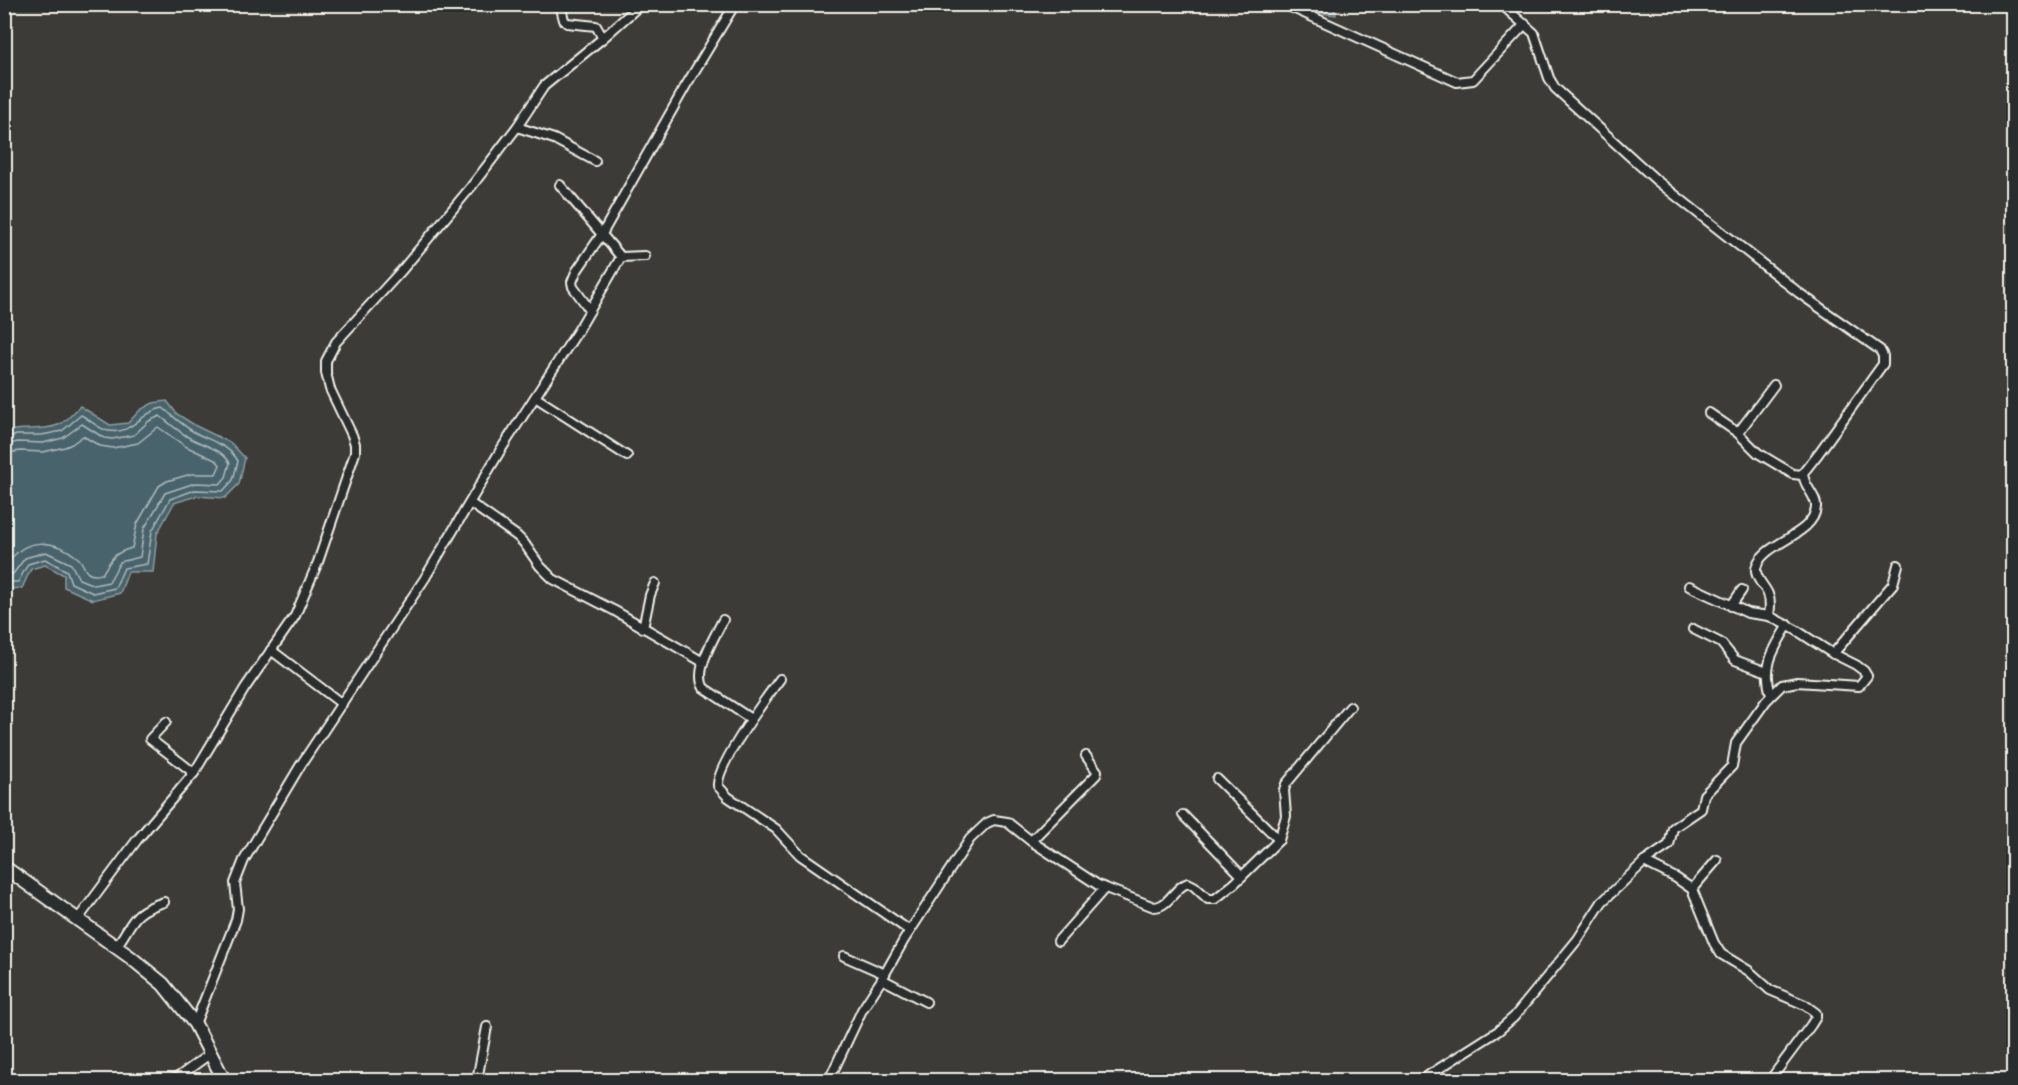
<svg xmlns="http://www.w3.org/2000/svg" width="2018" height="1085" viewBox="0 0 2018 1085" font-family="Delius,sans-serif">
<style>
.water{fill:#48636d;stroke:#8d9c9e;stroke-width:1.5}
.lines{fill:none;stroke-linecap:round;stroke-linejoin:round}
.shore{stroke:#afb8b7;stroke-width:1.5}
.street-casing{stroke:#f4f1e8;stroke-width:12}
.primary-casing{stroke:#f4f1e8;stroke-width:16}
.street{stroke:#2a2d2e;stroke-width:8}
.primary{stroke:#2a2d2e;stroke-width:12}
</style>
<rect width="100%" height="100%" fill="#3c3b38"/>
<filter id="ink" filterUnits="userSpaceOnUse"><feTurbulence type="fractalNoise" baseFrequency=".0167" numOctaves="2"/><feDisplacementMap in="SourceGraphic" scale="12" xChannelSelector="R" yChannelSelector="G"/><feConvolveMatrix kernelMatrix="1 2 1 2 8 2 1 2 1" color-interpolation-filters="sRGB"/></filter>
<g filter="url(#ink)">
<g class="water">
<path d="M1301,5H1333L1336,15L1318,13Z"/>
<path d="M167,401L177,414L196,426L231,443L245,458L239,484L225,498L196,496L174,503L157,534L153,572H128L120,593L93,600L64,587V575L45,565L31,569L22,588L8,589L4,585L5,432C22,426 41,432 58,425C66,422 74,412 80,406L110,425L128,423L140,410L153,403Z"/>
</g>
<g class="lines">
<g class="shore">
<path d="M4,438L17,435H42L62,431L81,415C89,419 100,430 109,431C132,435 142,411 163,408C173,416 182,425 194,432C210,441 228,444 238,461L233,480L223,491L195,490L170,499L152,531L147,564L124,568L115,588L93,593L71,583L67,571L45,559L28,564L18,582H4"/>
<path d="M4,445L18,442L43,443L63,438L82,424L104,438L112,439L134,435L149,421L160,416C169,423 178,431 188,437C202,445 221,448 230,463L226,477L220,484L195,483L165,493L144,529L140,557L120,562L109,582L94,585L79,579L71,564L46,552L25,558L13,574H4"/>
<path d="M4,454L20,451L43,452L65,447L72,444L83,436L100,446L113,448L138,443L158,427L185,446L217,461L220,465L216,474H191L167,481L159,486L137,524L132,548C112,554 113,557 102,574C97,575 93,576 88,573C84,570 83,562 78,558C55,539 24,536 8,564L4,565"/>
</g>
<g class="street-casing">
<g id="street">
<path d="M560,4L564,20L567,23L596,26L603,38"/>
<path d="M1284,4L1457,82L1473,80L1525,24"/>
<path d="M517,127L554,139L595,161"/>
<path d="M560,185L621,257"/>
<path d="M590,310L573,287L572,282L576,272L602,234L685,87L735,4"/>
<path d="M535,397L627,456"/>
<path d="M1709,413L1738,433L1758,453L1793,474L1802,475"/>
<path d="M1738,433L1774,385"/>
<path d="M470,503L517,536L524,543L540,566L553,579L615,611L703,662"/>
<path d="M1689,586L1748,613L1769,616"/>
<path d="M1731,606L1742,590"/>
<path d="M723,620C715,636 693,671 704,688L751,719"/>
<path d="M643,628L650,595L655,583"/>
<path d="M1693,629L1721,643L1735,660L1767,672"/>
<path d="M271,650L342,704"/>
<path d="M1833,654L1893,584L1898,565"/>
<path d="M780,679C766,698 716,766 718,786L728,797L776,829L800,855L910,931"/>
<path d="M1771,695C1762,666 1773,650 1788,625"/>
<path d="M166,722L150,739L194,773"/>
<path d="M1217,779L1279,840"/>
<path d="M1183,815L1242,876"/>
<path d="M1031,841L1096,775L1097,771L1086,756"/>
<path d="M1644,862L1676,878L1692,889L1717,860"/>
<path d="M1692,889L1714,943L1721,954L1749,971L1770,990L1805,1005L1816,1013V1017L1811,1025L1770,1080"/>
<path d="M78,919L137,840L194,773L245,688L295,616L318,562L355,453V444L352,435L330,389L326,373V361L336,342L402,270L471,187L517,127L544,86L603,38L641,4"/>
<path d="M1058,941L1105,888"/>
<path d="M116,947C134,922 131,912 164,902"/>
<path d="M844,956L885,974"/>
<path d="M882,979L926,1002"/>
<path d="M195,1024L236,920L238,909L235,883L244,860L300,766L425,578L500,451L579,329L621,257L645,256"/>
<path d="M174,1080L211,1053"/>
<path d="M477,1080L487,1027"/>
<path d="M829,1080L862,1010L882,979L904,940L970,839L987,823L994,820L1007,822L1031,841L1098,885L1154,907C1169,907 1174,887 1188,883L1194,886L1208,899H1215L1235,883L1279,840L1286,816L1284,790L1286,784L1350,707"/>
<path d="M1421,1080L1498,1031L1514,1017L1578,939L1602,902L1644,862L1669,845L1673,828L1701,809L1704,795L1732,766L1736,743L1766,701L1782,685L1797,682L1859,686L1867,676L1864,671L1856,665L1830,652L1796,630L1769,616C1770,608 1771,601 1768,594C1764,585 1755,578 1756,569C1759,543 1814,537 1816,507C1817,496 1803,486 1803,473L1818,454L1883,364V356L1880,350L1799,293L1656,180L1555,88L1549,78L1534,33L1501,4"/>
</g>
</g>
<g class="primary-casing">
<path id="primary" d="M4,867L130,957L163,984L195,1024L224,1080"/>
</g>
<use href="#street" class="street"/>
<use href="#primary" class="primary"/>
</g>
</g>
<rect width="2018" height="1085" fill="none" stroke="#2a2d2e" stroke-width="24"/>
<rect x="12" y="12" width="1994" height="1061" fill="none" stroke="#f4f1e8" stroke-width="2" filter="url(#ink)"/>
</svg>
